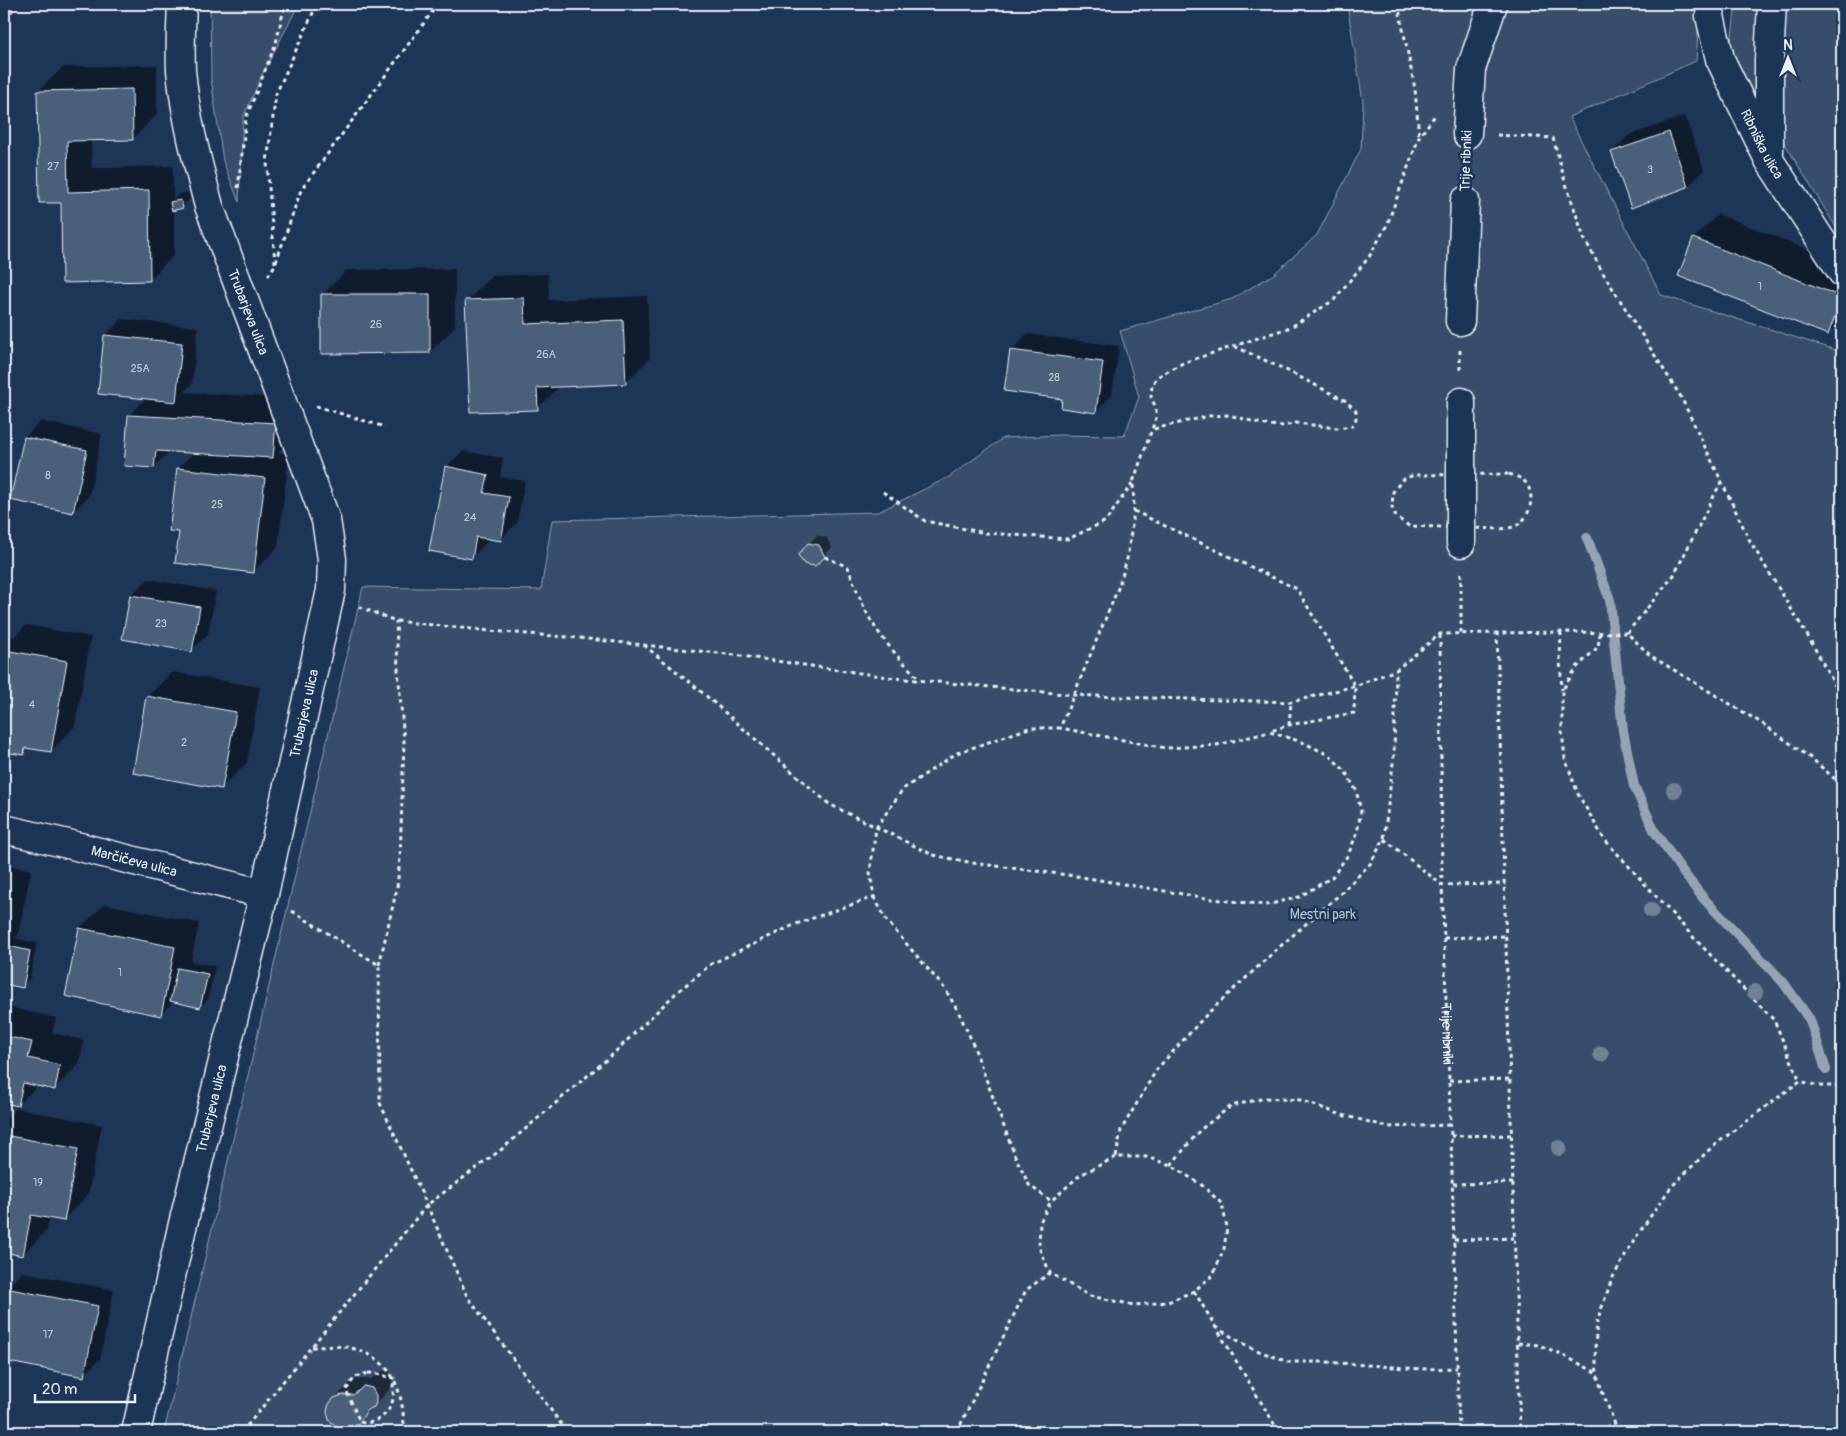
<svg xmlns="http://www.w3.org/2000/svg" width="1846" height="1436" viewBox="0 0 1846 1436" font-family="Pangolin,sans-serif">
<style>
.green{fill:#374d6c;stroke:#909fb2}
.shadow{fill:#0007}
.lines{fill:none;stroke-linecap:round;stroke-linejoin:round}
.stream{stroke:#95a4b5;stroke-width:10}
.building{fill:#495e7a;stroke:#e8f1f8}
.minor-casing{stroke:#e8f1f8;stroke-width:31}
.path{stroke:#e8f1f8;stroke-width:3;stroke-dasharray:4 4;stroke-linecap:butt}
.minor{stroke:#1d3557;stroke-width:28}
.tree{fill:#708198}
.labels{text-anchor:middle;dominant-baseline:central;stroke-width:5;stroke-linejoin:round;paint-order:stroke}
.number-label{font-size:11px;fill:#c0ccd8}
.street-label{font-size:14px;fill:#e8f1f8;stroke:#1d3557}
.park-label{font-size:14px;fill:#b3c0ce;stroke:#1d3557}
</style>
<rect width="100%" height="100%" fill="#1d3557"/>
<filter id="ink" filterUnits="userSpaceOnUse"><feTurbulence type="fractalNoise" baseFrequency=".02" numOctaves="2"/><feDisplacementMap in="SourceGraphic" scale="10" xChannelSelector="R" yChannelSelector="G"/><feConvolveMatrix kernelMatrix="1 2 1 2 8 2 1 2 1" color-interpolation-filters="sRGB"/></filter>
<g filter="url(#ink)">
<g class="green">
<path d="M210,4H299L263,73L243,118L239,202L223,161L211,79Z"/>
<path d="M1347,4H1700L1696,61L1569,117L1661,295L1842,352V1432H164L363,587L541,590L552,520L878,512L949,477L1003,438L1059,435L1124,436L1139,397L1120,331L1232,299L1274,274L1317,235L1361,149L1363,102Z"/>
<path d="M1736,4H1842V237L1737,66L1731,43Z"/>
</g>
<g class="shadow">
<path d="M4,4H20L12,11L4,13Z"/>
<path d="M157,65V114L133,139H91L92,168L173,166V200L179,194L189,192L190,199L182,207L174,209V255L149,280L62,202L38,91L63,67Z"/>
<path d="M1685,116L1704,170L1688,186L1612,152L1629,135Z"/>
<path d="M1718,214L1842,263V319L1828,334L1694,238Z"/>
<path d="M455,269V327L430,352L322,295L347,270Z"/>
<path d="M548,274L549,300L647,296L650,358L625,383L560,386L538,408L467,301L491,276Z"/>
<path d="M4,292H8L4,338Z"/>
<path d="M122,319L198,327L192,384L184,392L300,399L298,432L278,452L289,454L278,547L254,571L180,531L178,468L194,452L170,451L154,467L129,415L147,397L105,336Z"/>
<path d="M1027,334L1119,346L1112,395L1096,412L1063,397L1011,351Z"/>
<path d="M41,421L102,434L89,496L73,512L25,437Z"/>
<path d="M463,451L503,458L500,477L525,481L517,523L500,540L488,538V541L471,558L446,467Z"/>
<path d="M817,535L827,538L832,548L814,565L809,544Z"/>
<path d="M148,579L216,591L208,634L192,650L131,595Z"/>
<path d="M26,625L91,637L75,726L51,751L30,747L23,754L4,751V635L14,637Z"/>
<path d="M172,672L260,687L247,763L222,787L147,697Z"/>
<path d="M4,864L31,870L18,935L14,938L37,943L30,978L22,986L4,982Z"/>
<path d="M105,904L199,923L191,961L215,966L208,999L200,1007L174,1001L161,1014L80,928Z"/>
<path d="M4,1006L56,1018L52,1033L84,1040L79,1064L54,1089L38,1085L18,1105L4,1102Z"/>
<path d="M16,1108L102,1125L88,1195L63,1220L50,1217L47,1230L22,1255L4,1251V1120Z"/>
<path d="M22,1272L114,1290L100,1359L84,1375L4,1360V1300L6,1289Z"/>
<path d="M382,1371L389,1372L392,1378V1384L390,1389L359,1421L335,1398L352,1381L359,1379H371Z"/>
</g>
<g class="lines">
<path class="stream" d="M1587,538L1610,600L1623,731L1634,786L1655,832L1685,875L1704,899L1783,982L1810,1020L1826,1070"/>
</g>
<g class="building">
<path d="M4,4H11L13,12L4,15Z"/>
<path d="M132,89L133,140L67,141L68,192L149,190L150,281L62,283L61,203H39L37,91Z"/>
<path d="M1669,132L1688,187L1631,208L1611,152Z"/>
<path d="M181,200L183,208L172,211L170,202Z"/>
<path d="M1693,238L1842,297L1828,335L1678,276Z"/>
<path d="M321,294H430V353L321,354Z"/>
<path d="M524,298L525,324L623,320L626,384L537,388L538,410L470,412L465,300Z"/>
<path d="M104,335L182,343L176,402L98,394Z"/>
<path d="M1010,350L1103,362L1096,413L1061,408L1062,399L1004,391Z"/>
<path d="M128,415L276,423L273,458L156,451L154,468L124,466Z"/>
<path d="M24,437L87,450L73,513L10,500Z"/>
<path d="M445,466L488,475L484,493L509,497L501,541L476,537L472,559L429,551Z"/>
<path d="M177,468L265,478L254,573L175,563L179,532L169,531Z"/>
<path d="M808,543L819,545L825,557L815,566L804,564L798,555Z"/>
<path d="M130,595L200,607L192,652L122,639Z"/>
<path d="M4,650L67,661L51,752L25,748L24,755L4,752Z"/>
<path d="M146,696L236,712L222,789L133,773Z"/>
<path d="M79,928L175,947L161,1016L65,996Z"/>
<path d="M4,945L30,951L23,988L4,984Z"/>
<path d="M177,968L208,974L200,1008L170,1001Z"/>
<path d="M4,1036L32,1042L28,1058L60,1065L55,1090L23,1083L18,1106L4,1103Z"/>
<path d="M4,1135L78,1149L64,1221L31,1215L23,1256L4,1252Z"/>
<path d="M5,1288L98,1306L84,1377L4,1361Z"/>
<path d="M364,1386L372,1388L376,1395V1402L374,1407L367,1410L360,1422L348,1429L336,1426L329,1420L327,1411L329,1404L334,1398L342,1395H353Z"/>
</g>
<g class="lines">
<g class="minor-casing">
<g id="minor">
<path id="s2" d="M1711,4L1710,16L1720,59L1769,160L1842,272"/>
<path d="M1467,134L1471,69L1493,4"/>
<path d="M1769,154V60L1772,4"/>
<path d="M1460,321L1465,201"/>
<path d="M1461,402V543"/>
<path id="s3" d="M4,829L68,844L264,894"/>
<path id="s4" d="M136,1432L181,1232L264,894L331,590L332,559L326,520L209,206C197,161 185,116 181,70C180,48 181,25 182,4"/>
</g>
</g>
<g class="path">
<path d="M1398,4L1415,89L1419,137"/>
<path d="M1497,135L1553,138L1564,178L1584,238L1603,273L1681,397L1751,543L1809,638L1842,698"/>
<path d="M238,188L246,118L276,43L285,4"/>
<path d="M275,263L267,162L276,94L317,4"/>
<path d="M268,276L275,265L301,190L438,4"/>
<path d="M1460,350V371"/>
<path d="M316,406L385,427"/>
<path d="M1154,429L1209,416L1229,415L1266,425L1284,426L1297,423L1337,428L1352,426L1356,419V411L1346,401L1288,371L1234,346"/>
<path d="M1509,474C1515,476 1522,478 1526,483C1535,494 1531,515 1520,523C1514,528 1508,528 1501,529L1409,526L1396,517L1392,507L1393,492L1402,480L1414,475Z"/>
<path d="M883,492L925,521L986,533L1068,539L1106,521L1133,482"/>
<path d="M1134,511L1297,589L1355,686L1354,713L1289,725L1271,731"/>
<path d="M825,557L848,567C856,589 864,611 877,630C890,649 905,664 920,680"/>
<path d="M1461,573V633"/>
<path d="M359,607L396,621L490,631L579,638L727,654L895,678L1075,695L1116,697L1291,702L1355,686L1396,670L1440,634L1561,632L1627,633L1651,656L1763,724L1812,759L1842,785"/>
<path d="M1497,632L1520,1432"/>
<path d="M1561,632L1560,660L1562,690"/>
<path d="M1600,633L1598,647L1576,668L1562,691V732L1565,758L1578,794L1604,839L1695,939L1774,1020L1800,1081"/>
<path d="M1627,633L1674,575L1722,480"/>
<path id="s1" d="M1440,635L1442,885L1451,1136L1459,1432"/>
<path d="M644,645L704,694L829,804L933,855L973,863L1076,876L1212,899L1267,905L1299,897L1332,877L1348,855L1357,833L1361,811L1356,790L1345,771L1329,755L1302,742L1270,732L1217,745L1166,748L1060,728"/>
<path d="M1289,725L1291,702"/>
<path d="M1384,839L1442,885L1505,884"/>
<path d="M874,897L887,921L945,989L958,1011L971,1039L1015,1156L1029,1185L1051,1201L1040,1222L1039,1247L1050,1273L1090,1296L1134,1305L1168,1302L1194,1291L1213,1275L1224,1249L1227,1227L1222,1204L1203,1186L1171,1165L1146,1157H1116L1080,1175L1051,1201"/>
<path d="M292,911L379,965L380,1103L427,1205L467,1296L567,1432"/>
<path d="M1444,938L1506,936"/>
<path d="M379,965L397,888L400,858L404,741L398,670L396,621"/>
<path d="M1449,1081L1510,1079"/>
<path d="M1451,1136L1512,1135"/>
<path d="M1116,1157L1121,1130L1157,1069L1207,1014L1276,950L1339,895L1370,864L1384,839L1394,755L1396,670"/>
<path d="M1171,1165L1200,1130L1231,1106L1265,1098L1300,1100L1342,1115L1389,1127L1451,1125"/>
<path d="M1453,1184L1513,1183"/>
<path d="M1454,1240L1515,1238"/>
<path d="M1194,1291L1279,1432"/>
<path d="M1215,1327L1251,1348L1288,1362H1326L1421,1369L1457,1368"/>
<path d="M1518,1343L1539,1345L1559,1353L1597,1373"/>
<path d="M312,1347C324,1347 339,1345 351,1348C394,1358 404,1393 404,1432"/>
<path d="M368,1373C378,1373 385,1377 394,1378C392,1385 394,1392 393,1399C390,1414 375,1426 360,1422L346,1390L355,1377Z"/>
<path d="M242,1432L427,1205L502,1149L613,1054L675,994L711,964L796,924L874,897L870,872L876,828L903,789L957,753L1029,728H1060L1119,586L1127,559L1134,511L1133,482L1156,418V408L1151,397L1152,385L1157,377L1183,363L1291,327L1334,300L1369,257L1387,225L1419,137L1436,114"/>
<path d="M957,1432L1026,1290L1050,1273"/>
<path d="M1618,1432L1602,1391L1597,1374L1595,1348L1597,1321L1612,1279L1636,1237L1671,1187L1712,1147L1800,1081L1818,1086H1842"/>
<path d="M1839,1432L1842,1368"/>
</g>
<use href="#minor" class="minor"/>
</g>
<g class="tree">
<circle cx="1674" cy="790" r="8"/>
<circle cx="1651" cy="910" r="8"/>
<circle cx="1755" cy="992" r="8"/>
<circle cx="1601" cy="1054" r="8"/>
<circle cx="1559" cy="1148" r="8"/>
</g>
</g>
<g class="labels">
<g class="number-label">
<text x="53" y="166">27</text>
<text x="1650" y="169">3</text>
<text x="1760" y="286">1</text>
<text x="376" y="324">26</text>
<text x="546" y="354">26A</text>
<text x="140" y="368">25A</text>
<text x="1054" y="377">28</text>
<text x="48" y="475">8</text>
<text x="217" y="504">25</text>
<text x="470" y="517">24</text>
<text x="161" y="623">23</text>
<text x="32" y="704">4</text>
<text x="184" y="742">2</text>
<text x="120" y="972">1</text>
<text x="38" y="1182">19</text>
<text x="48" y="1334">17</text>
</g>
<g class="street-label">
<text stroke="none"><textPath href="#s2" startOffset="151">Ribniška ulica</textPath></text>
<text transform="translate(1466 161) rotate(-88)">Trije ribniki</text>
<text transform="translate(248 312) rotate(69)">Trubarjeva ulica</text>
<text stroke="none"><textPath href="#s4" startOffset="738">Trubarjeva ulica</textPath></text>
<text stroke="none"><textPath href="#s3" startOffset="134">Marčičeva ulica</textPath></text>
<text stroke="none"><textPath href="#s1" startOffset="399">Trije ribniki</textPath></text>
<text stroke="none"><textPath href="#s4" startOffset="332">Trubarjeva ulica</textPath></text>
</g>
<g class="park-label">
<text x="1323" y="914">Mestni park</text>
</g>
</g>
<rect width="1846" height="1436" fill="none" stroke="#1d3557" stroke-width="20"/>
<rect x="10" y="10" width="1826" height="1416" fill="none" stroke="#e8f1f8" stroke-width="2" filter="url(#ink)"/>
<g transform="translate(1788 58)" stroke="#1d3557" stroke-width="4" paint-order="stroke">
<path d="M0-4L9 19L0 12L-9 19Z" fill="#e8f1f8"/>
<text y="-8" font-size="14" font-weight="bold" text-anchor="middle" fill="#e8f1f8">N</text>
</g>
<path d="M35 1394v8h100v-8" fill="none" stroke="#e8f1f8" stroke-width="2.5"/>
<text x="42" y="1394" font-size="15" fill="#e8f1f8" stroke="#1d3557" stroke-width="4" paint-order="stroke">20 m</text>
</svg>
